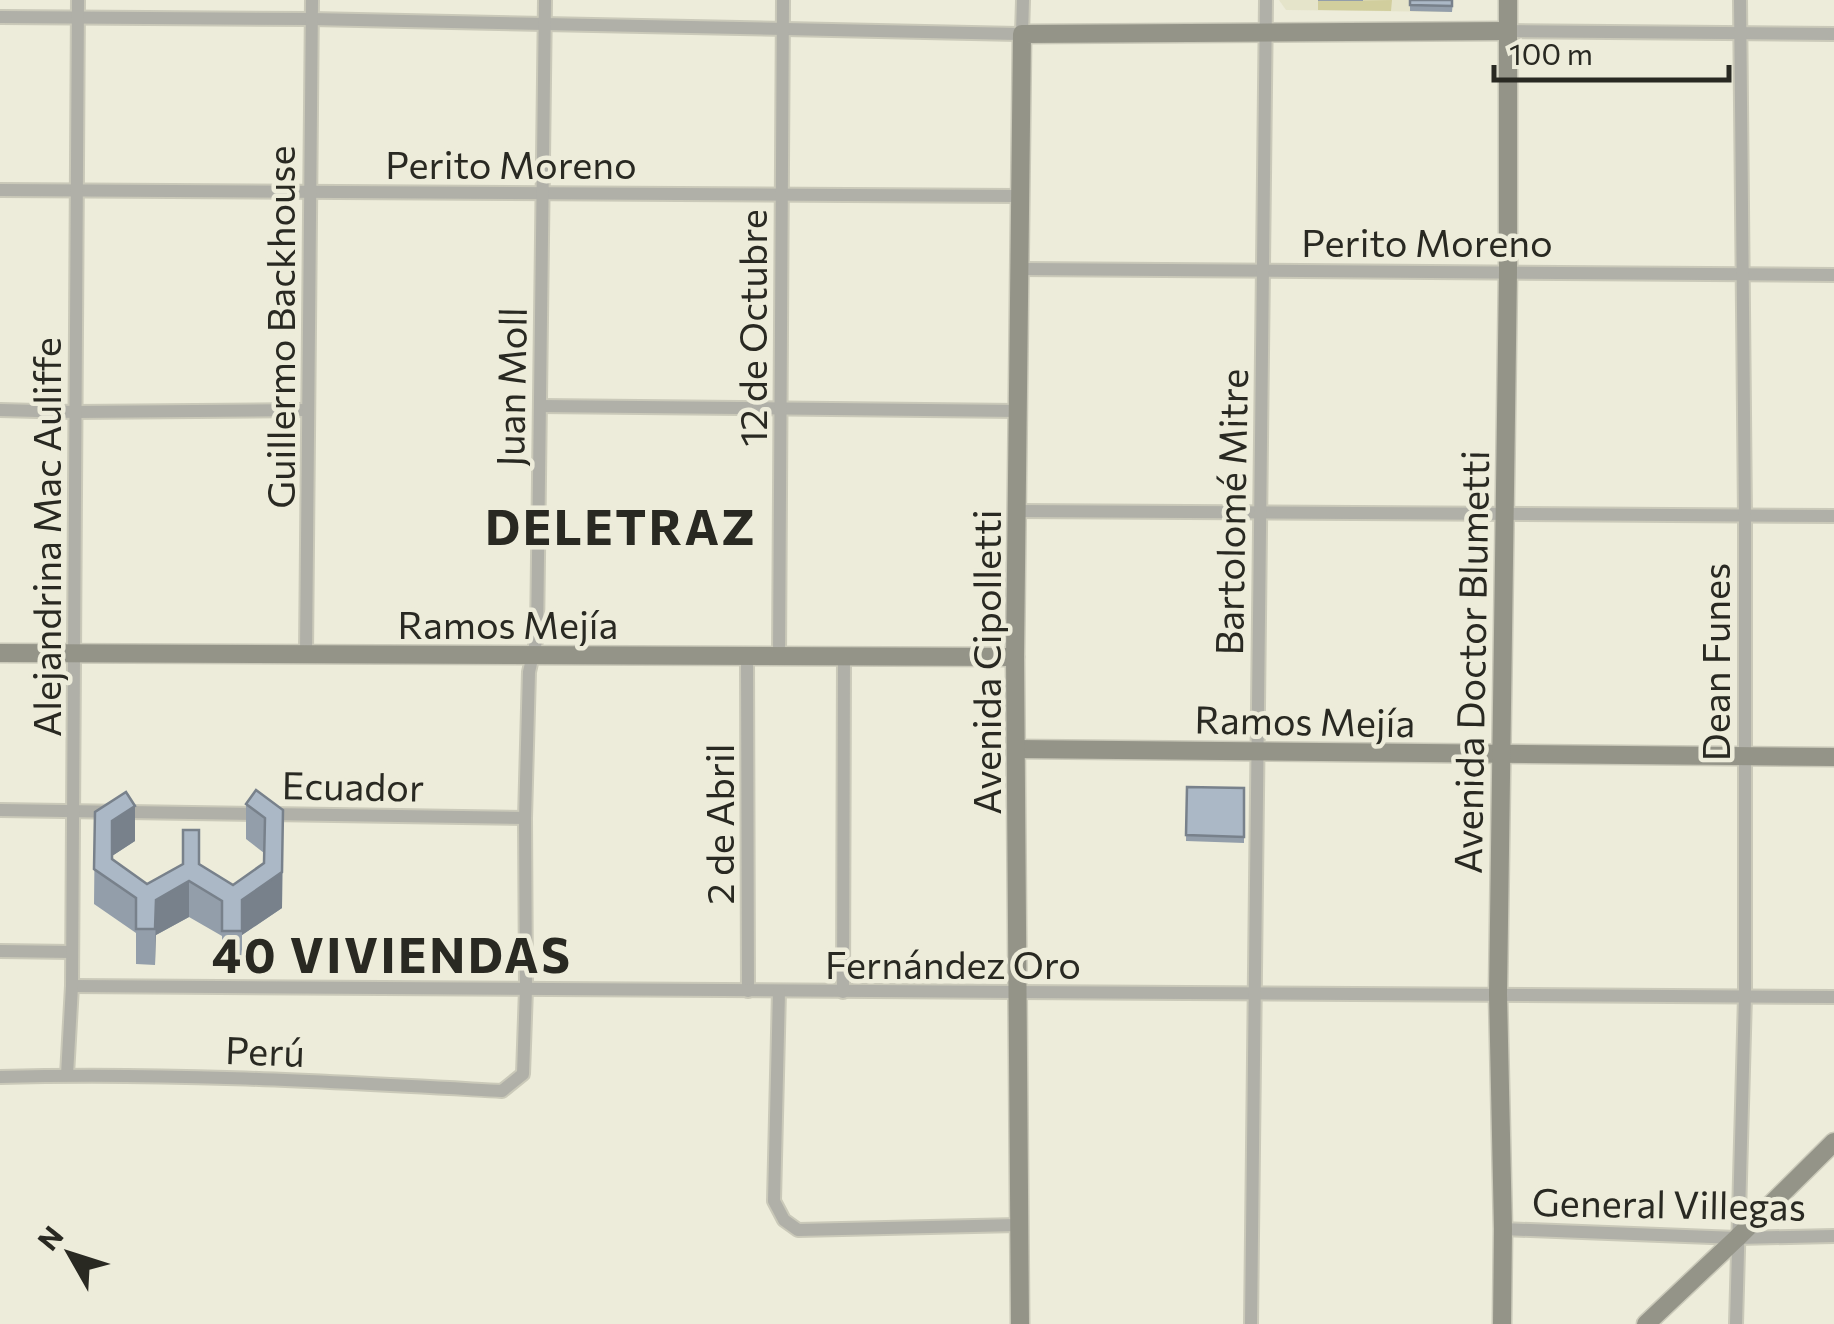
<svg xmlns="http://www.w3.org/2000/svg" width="1834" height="1324" viewBox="0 0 1834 1324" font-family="Commissioner,sans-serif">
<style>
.built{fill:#e5e4ca}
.green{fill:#d1ce9d}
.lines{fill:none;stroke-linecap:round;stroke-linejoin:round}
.street-casing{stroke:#cac9b9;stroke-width:16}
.secondary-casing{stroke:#cac9b9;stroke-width:21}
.street{stroke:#b0b0a8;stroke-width:12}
.secondary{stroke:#949488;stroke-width:18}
.wall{fill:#939eaa}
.shaded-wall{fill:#78818b}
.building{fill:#abb8c6;stroke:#78818b;stroke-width:2.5}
.labels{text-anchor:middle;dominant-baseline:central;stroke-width:9;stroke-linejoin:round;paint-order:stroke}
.street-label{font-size:38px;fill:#292922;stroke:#edecda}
.district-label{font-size:48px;font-weight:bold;letter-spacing:2.5px;fill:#292922;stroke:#edecda}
</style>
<rect width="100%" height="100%" fill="#edecda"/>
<path class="built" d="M1279,0H1453L1452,12L1286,10Z"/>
<path class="green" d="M1392,0L1391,11L1318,10V1Z"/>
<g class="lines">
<g class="street-casing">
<g id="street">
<path d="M0,17L312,19L1022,34L1023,0"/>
<path d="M1508,31L1834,34"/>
<path d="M0,190L1021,196"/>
<path d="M1020,269L1834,275"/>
<path d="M540,406L1019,411"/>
<path d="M0,410L75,412L308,410"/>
<path d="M1018,511L1834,516"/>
<path d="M306,654L312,0"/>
<path d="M747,656L748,991"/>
<path d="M779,656L783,0"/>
<path d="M0,810L525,818"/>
<path d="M0,951L72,952"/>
<path d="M72,986L1834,997"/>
<path d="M779,991L774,1201L784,1220L798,1230L1019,1225"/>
<path d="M843,992L844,657"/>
<path d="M67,1075L72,986L78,0"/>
<path d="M0,1077C167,1072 335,1082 502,1091L523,1074L526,989L525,818L529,672L537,637L545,0"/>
<path d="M1503,1229L1737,1238L1834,1236"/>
<path d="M1251,1324L1266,0"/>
<path d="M1736,1324L1745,996V516L1740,0"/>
</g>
</g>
<g class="secondary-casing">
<g id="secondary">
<path d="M0,653L1015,657"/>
<path d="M1016,749L1834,757"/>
<path d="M1020,1324L1015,657L1022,34L1508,31"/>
<path d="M1502,1324L1503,1229L1498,994L1508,272V0"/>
<path d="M1646,1324L1737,1238L1834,1142"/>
</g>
</g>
<use href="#street" class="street"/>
<use href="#secondary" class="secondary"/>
</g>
<g class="wall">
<rect x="1318" y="0" width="45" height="1"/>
<path d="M1410,0H1453L1452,12L1410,11Z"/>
<path d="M1187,787L1244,788V843L1186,841Z"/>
<path d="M246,804L283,810L282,908L242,935V967H222V936L189,917L156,935L155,965L136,964V933L94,904L95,812L135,841L112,856V859L147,884L199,864L233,885L264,863V853L246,839Z"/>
</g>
<g class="shaded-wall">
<path d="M135,806V841L112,856V894V821Z"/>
<path d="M283,810L282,908L242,935V967V900L282,872Z"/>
<path d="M189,881V917L156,935L155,965L156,900Z"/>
</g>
<g class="building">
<path d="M1410,0H1452V6L1410,5Z"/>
<path d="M1187,787L1244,788V837L1186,835Z"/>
<path d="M256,790L283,810L282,872L242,900V931H222V901L189,881L156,900L155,929H136V898L94,869L95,812L126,792L135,806L112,821V859L147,884L183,864V830H199V864L233,885L264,863L265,818L246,804Z"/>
</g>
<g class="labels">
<g class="street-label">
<text x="511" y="163">Perito Moreno</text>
<text x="1427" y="241">Perito Moreno</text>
<text transform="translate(279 327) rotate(-90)">Guillermo Backhouse</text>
<text transform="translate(751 328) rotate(-90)">12 de Octubre</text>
<text transform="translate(510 387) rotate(-89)">Juan Moll</text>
<text transform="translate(1230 512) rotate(-89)">Bartolomé Mitre</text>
<text transform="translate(45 537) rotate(-90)">Alejandrina Mac Auliffe</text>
<text x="508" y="623">Ramos Mejía</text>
<text transform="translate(985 662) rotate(-90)">Avenida Cipolletti</text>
<text transform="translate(1470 662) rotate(-89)">Avenida Doctor Blumetti</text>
<text transform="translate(1714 662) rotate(-90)">Dean Funes</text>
<text transform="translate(1305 720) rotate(1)">Ramos Mejía</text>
<text transform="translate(353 785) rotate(1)">Ecuador</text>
<text transform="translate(718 824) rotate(-90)">2 de Abril</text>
<text x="953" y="963">Fernández Oro</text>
<text transform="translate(265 1050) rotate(2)">Perú</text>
<text transform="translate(1669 1203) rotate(1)">General Villegas</text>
</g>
<g class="district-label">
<text x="621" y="525">DELETRAZ</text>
<text x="392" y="953">40 VIVIENDAS</text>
</g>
</g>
<g transform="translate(70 1254) rotate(309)" stroke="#edecda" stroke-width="8" paint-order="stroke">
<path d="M0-8L18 38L0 25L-18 38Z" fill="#292922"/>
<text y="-15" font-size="28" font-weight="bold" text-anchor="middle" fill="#292922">N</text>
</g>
<path d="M1494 65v15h235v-15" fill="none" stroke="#292922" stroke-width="5"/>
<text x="1509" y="65" font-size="30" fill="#292922" stroke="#edecda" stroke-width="8" paint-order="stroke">100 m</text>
</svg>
